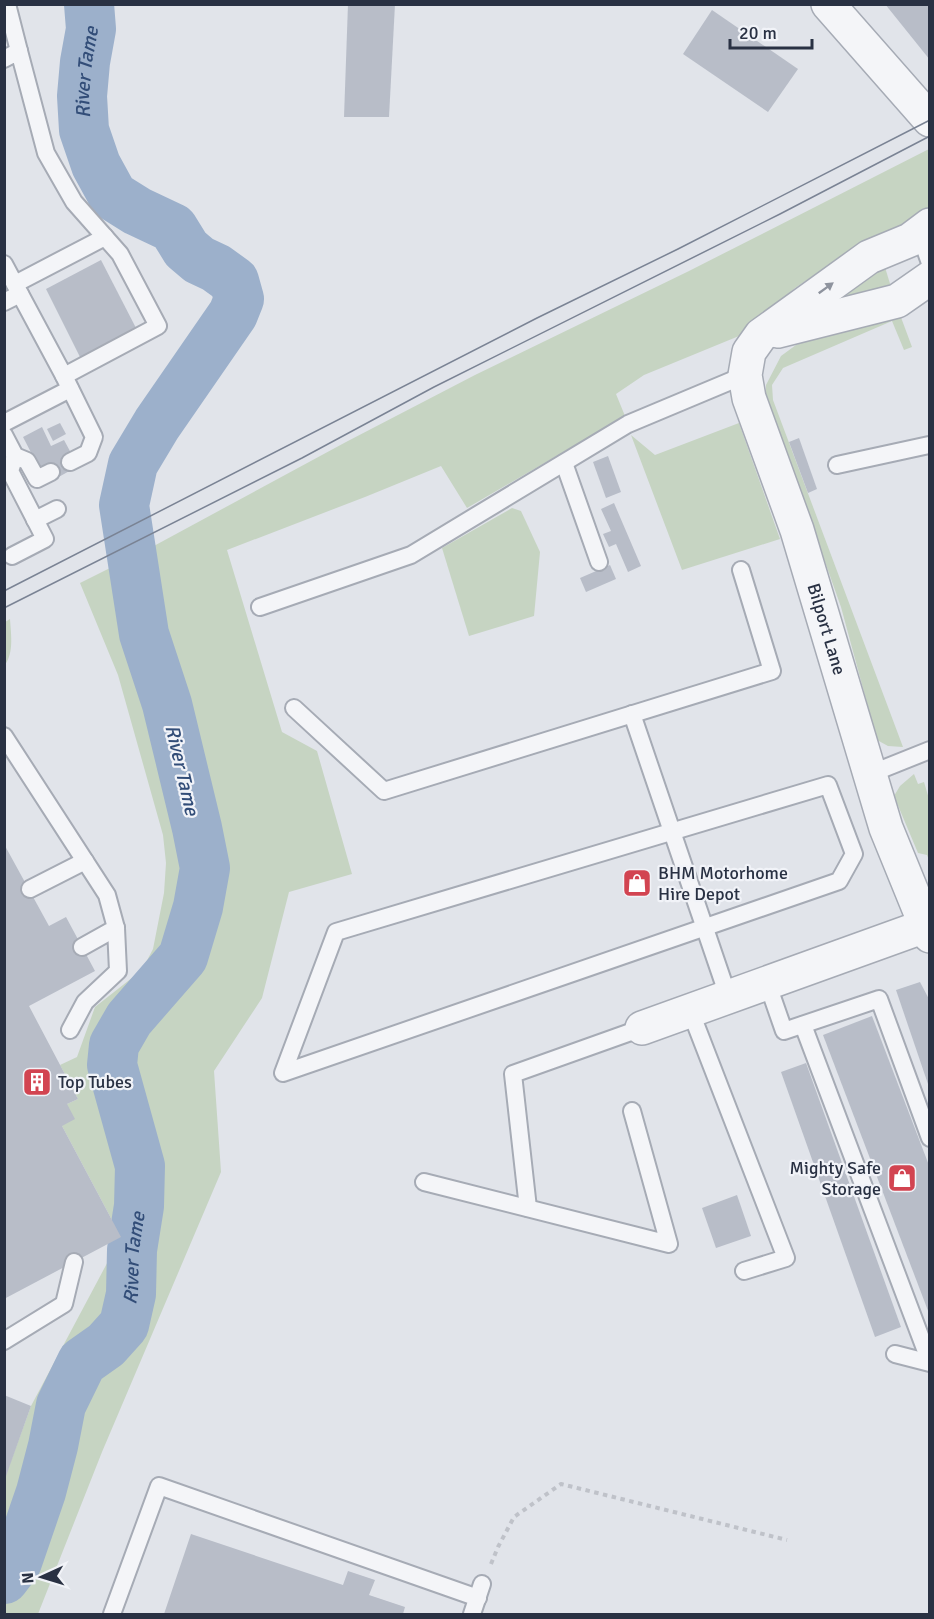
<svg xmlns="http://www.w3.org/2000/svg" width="934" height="1619" viewBox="0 0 934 1619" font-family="Signika,sans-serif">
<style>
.green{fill:#c6d4c2}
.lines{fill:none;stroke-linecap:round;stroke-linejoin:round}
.river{stroke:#9cb0cb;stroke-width:50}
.building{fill:#b8bdc8}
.service-casing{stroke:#a6abb5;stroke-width:20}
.minor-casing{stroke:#a6abb5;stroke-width:36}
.path{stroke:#bfc2c9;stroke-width:4;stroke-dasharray:4.5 4.5;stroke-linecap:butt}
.service{stroke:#f4f5f8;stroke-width:16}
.minor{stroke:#f4f5f8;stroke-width:33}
.tram{stroke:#7a8394;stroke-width:1.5}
.oneway{fill:#8e939e}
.labels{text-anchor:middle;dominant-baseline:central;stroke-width:4.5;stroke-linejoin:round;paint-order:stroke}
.street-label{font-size:18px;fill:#293143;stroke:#f1f3f8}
.poi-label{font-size:18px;fill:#293143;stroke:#f1f3f8;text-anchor:start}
.water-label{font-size:20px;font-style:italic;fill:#324d78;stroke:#f1f3f8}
</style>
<rect width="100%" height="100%" fill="#e1e4ea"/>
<g class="green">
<path d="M929,149V210L913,222L875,239L835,261L795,288L739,336L644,375L616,394L625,416L467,508L441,466L365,497L227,550L282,732L317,751L352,874L289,892L262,998L214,1071L221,1172L102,1452L38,1614H5L4,1480L31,1406L121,1237L62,1126L67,1104L78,1099L60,1065L77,1057L95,1007L142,970L153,949L164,893L166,863L163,835L118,675L80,583L152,547L346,442L475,375L689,271Z"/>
<path d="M884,264L891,287L831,301Z"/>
<path d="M899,312L912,347L904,350L892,321L783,368L772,385L773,400L903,747L888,746L877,740L841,607L766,395V385L781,356L796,345L827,333Z"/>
<path d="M739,423L780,539L682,570L631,435L655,455Z"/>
<path d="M512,508L521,511L540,552L534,616L469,636L442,548Z"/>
<path d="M10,619C11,635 14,652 5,665V622Z"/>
<path d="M914,774L918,784L924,782L929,799V860L927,855L918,853L894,796L900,786Z"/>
</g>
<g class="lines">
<path class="river" id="s1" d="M4,1579L17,1562L41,1492L53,1446L61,1405L82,1362L106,1345L124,1325L131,1294L132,1250L139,1206L140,1166L112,1065L114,1045L129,1019L183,957L198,907L205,868L197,828L167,704L144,634L124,505L133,464L157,424L233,314L239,299L234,281L216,268L199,260L186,249L173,228L137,211L113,196L96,165L84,130L82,96L85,62L91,29L89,4"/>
</g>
<g class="building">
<path d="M348,4H395L389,117H344Z"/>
<path d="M885,4H930V60Z"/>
<path d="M712,10L798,69L768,112L683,54Z"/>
<path d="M101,260L136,328L80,357L46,289Z"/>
<path d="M60,423L66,434L53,441L47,429Z"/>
<path d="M42,427L51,446L64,440L71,453L73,469L55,479L40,470L23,437Z"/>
<path d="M799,438L817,489L808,493L789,442Z"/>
<path d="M608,456L621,492L606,498L593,462Z"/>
<path d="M614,503L641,566L628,572L616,544L609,547L603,534L611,531L601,509Z"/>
<path d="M610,565L616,579L586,592L580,578Z"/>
<path d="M4,844L49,926L66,917L95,971L29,1006L78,1099L67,1104L75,1119L62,1126L121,1237L4,1299Z"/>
<path d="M920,982L930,1001L929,1087L896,990Z"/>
<path d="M872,1016L930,1168V1316L823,1035Z"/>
<path d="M806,1063L901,1327L875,1337L781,1072Z"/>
<path d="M737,1195L751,1236L716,1248L702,1208Z"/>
<path d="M4,1395L31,1406L5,1479H4Z"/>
<path d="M191,1534L343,1585L348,1571L375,1580L369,1595L405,1607L403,1614H164Z"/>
</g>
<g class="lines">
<g class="service-casing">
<g id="service">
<path d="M7,4L19,51"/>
<path d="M4,59L19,51L46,153L74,202L120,254L158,326L64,376L4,264"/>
<path d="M919,232L930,263"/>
<path d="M15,284L105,237"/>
<path d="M4,302L20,294"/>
<path d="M64,376L94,437L88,453L70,462"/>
<path d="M4,423L70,389"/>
<path d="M4,435L15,456L27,461L37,479L51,472"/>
<path d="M564,463L599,562"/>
<path d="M837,465L929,445"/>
<path d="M35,520L57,509"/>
<path d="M12,556L45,539L10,471L15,456"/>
<path d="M260,607L411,555L628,424L745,375"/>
<path d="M294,708L384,791L772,671L741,570"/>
<path d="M632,714L728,996"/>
<path d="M4,736L107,895L116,928L82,947"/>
<path d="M870,774L930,750"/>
<path d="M828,785L854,854L839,881L283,1073L336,932Z"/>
<path d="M30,889L85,861"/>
<path d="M767,982L784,1031L879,999L930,1138"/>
<path d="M690,1010L786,1258L744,1271"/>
<path d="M803,1025L930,1362"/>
<path d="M70,1030L85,1002L118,971L116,928"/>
<path d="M424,1182L669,1244L632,1111"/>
<path d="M528,1208L513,1074L642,1028"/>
<path d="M4,1341L64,1304L74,1262"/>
<path d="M895,1354L930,1363"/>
<path d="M112,1614L159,1486L478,1598"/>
<path d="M472,1614L482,1584"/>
</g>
</g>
<g class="minor-casing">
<g id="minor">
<path d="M828,4L930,120"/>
<path id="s2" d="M930,225L910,240L869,257L761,335L749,352L745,375L749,398L797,530L886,828L930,936"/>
<path d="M778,331L897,301L930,278"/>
<path d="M642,1028L925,926"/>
</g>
</g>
<path class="path" d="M491,1564L498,1547L514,1517L561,1484L787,1540"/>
<use href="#service" class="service"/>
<use href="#minor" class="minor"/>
<g class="tram">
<path d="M4,591L537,318L678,249L930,120"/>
<path d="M4,608L302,458L434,387L780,214L930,136"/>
</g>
</g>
<defs><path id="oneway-solid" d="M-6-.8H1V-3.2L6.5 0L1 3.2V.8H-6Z" transform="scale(1.5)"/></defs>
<use class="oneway" href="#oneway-solid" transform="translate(826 288) rotate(-36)"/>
<defs>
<g id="shop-square" transform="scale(1.5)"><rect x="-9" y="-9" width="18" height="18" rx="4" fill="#d24451" stroke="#f1f3f8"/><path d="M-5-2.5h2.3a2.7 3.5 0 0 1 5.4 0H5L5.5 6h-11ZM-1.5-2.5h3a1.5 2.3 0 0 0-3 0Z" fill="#fff"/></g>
<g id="building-square" transform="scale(1.5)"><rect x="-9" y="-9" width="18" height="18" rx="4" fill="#d24451" stroke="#f1f3f8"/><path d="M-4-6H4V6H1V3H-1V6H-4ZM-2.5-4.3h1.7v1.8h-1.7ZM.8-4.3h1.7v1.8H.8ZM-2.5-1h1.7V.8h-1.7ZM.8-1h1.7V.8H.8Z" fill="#fff"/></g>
</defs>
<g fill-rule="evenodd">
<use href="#shop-square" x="637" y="883"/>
<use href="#building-square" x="37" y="1082"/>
<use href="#shop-square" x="902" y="1178"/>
</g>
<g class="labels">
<g class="street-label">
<text stroke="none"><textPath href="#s2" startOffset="514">Bilport Lane</textPath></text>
</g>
<g class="poi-label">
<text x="658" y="873">BHM Motorhome<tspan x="658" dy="21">Hire Depot</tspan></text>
<text x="58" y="1082">Top Tubes</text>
<text x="881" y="1168" text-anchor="end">Mighty Safe<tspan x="881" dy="21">Storage</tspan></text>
</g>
<g class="water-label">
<text stroke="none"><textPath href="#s1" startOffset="1689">River Tame</textPath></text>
<text transform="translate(182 770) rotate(77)">River Tame</text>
<text stroke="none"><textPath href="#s1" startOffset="357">River Tame</textPath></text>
</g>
</g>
<rect width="934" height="1619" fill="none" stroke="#293143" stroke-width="12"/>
<g transform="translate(42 1577) rotate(266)" stroke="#f1f3f8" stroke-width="4.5" paint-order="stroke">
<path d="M0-4.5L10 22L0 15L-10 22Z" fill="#293143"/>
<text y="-9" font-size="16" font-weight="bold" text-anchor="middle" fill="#293143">N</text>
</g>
<path d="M730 39v9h82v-9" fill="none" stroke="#293143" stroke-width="3"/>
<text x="739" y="39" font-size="18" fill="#293143" stroke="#f1f3f8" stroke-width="4.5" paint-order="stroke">20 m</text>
</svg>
